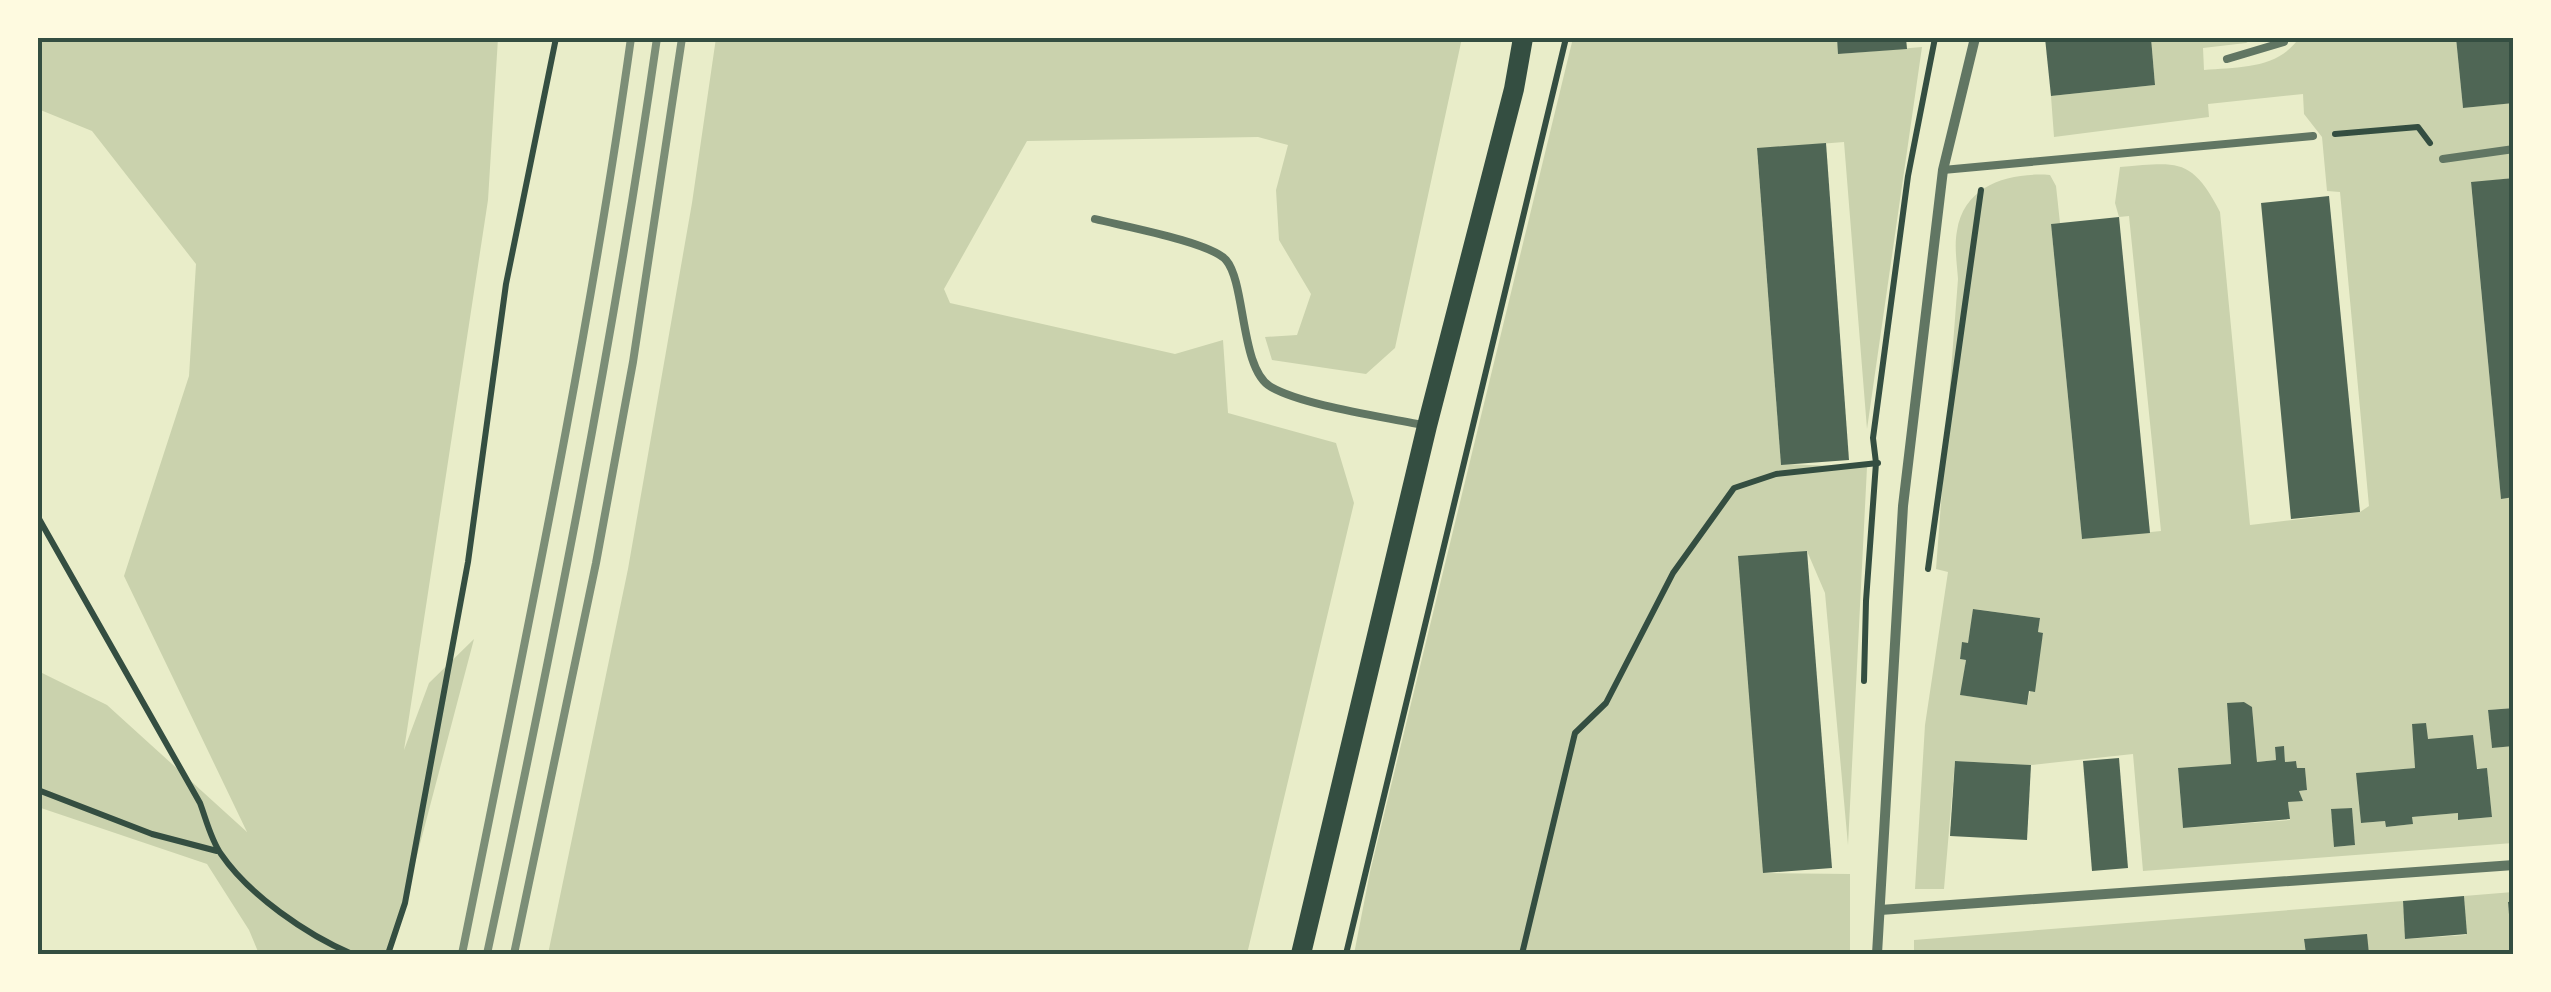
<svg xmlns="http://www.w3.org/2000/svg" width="2551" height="992" viewBox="0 0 2551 992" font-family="Georgia,serif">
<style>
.green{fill:#cad2ad;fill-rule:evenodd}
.building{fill:#4f6655}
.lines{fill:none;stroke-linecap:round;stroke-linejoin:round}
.path{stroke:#344e41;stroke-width:6}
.service{stroke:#617663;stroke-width:8}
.minor{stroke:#617663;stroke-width:10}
.secondary{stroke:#344e41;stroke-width:20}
.rail{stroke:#7c8e77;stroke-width:8}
.neatline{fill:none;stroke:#344e41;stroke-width:4}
</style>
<rect width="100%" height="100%" fill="#e9edc9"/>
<g class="green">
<path d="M38,38H498L488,200L404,750L429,683L474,639L391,954H259L249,930L207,864L38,807V671L107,705L247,832L124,576L189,376L196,264L92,131L38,109Z"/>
<path d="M716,38H1462L1395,348L1366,374L1272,360L1265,337L1297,335L1311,294L1279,240L1276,190L1288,145L1258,137L1027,141L944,289L950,303L1175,354L1223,340L1228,413L1336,443L1354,503L1247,954H548L628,569L692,203Z"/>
<path d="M1573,38H1837L1839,54L1922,47L1867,429L1844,142L1757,149L1781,464L1867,467L1848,845L1825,593L1807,551L1763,873L1850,874V954H1354L1370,872Z"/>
<path d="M2151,38H2255L2246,43L2203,48L2204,70C2239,67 2278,69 2299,38H2456L2463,108L2513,103V178L2471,183L2501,498L2513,497V708L2488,710L2492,748L2513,746V843L2143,871L2133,754L2031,765L1955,761L1944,889H1915L1925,725L1948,572L1936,569L1958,279C1957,264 1954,246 1957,231C1964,185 2009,172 2050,175L2056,186L2060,223L2051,224L2082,539L2161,531L2129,216L2119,217L2115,203L2120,167C2177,163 2191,156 2220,212L2250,525L2360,512L2369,506L2340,192L2327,191L2322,137L2304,114L2303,94L2208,104L2209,117L2054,137L2051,96L2155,85ZM1974,609L2040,618L2038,632L2043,634L2027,705L1961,695L1966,660L1960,659L1962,643H1968ZM2244,702L2252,708L2257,762L2276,760L2275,748L2284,747L2285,762L2296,761L2297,768H2305L2307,790L2299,791L2302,800L2288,802L2290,820L2183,828L2178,769L2231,764L2227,704ZM2412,724C2430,742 2462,770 2487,769L2492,817L2459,820L2458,813L2412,817V824L2387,827L2385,821L2361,823L2357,773L2415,768ZM2351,808L2355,845L2335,847L2331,810Z"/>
<path d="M2513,892V901L2508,902L2513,954H2369L2366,935L2304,940L2306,954H2171L2170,951L2121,954H1914V940L2403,901L2406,939L2466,935L2464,896Z"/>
</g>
<g class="building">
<path d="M1837,38H1906L1907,49L1838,54Z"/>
<path d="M2045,38H2151L2155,85L2051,96Z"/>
<path d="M2456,38H2514V103L2463,108Z"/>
<path d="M1826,143L1849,460L1781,465L1757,148Z"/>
<path d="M2514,178V497L2501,499L2471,182Z"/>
<path d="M2329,196L2360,512L2291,519L2261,203Z"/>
<path d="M2119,217L2150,533L2082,539L2051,224Z"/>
<path d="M1807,551L1832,868L1763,873L1738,556Z"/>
<path d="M1973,609L2040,618L2038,632L2043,633L2035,692L2029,691L2027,705L1960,695L1966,660L1960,659L1962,642L1968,643Z"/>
<path d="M2244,702L2252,707L2257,762L2276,760L2275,747L2284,746L2285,762L2296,761L2297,768H2305L2307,790L2299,791L2303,801L2288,802L2290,819L2183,828L2178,768L2231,764L2227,703Z"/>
<path d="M2514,708V746L2492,748L2488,710Z"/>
<path d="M2426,723L2428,739L2473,735L2477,769L2487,768L2492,817L2458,820V813L2412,817L2413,824L2386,827L2385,821L2361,823L2356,773L2415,768L2412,724Z"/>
<path d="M2119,758L2128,868L2092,871L2083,761Z"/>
<path d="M1955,761L2031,765L2027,840L1950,836Z"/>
<path d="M2352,808L2355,845L2334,847L2331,809Z"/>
<path d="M2464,896L2467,934L2405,939L2403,901Z"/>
<path d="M2514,901V939H2511L2508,902Z"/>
<path d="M2367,934L2369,954H2306L2304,939Z"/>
</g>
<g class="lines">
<g class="path">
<path d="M2335,134L2418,127L2430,143"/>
<path d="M38,517L200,803C206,819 211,840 221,854C249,895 307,935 352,954"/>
<path d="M1928,569L1981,190"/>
<path d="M1864,681L1866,601L1876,463L1873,438L1908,176L1935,38"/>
<path d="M38,790L152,834L217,851"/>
<path d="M388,954L405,903L468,562L506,284L556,38"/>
<path d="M1346,954L1566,38"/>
<path d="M1522,954L1575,733L1606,703L1673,573L1734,488L1776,474L1878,463"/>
</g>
<g class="service">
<path d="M2227,59L2284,42L2285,38"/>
<path d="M2443,159L2514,149"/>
<path d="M1943,170L2313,136"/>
<path d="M1095,219C1122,226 1210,242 1226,260C1246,283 1240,370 1271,387C1304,406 1386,417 1427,426"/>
</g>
<g class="minor">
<path d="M1880,910L2514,865"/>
<path d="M1877,954L1903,506L1943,170L1975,38"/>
</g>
<path class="secondary" d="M1301,954L1427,426L1514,89L1523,38"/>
<g class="rail">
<path d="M462,954C523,650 588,346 631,38"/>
<path d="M487,954C552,650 613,345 657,38"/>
<path d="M514,954L596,563L633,362L682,38"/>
</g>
</g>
<rect width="2551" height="992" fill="none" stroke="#fefae0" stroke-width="80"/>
<rect x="40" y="40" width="2471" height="912" class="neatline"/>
</svg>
